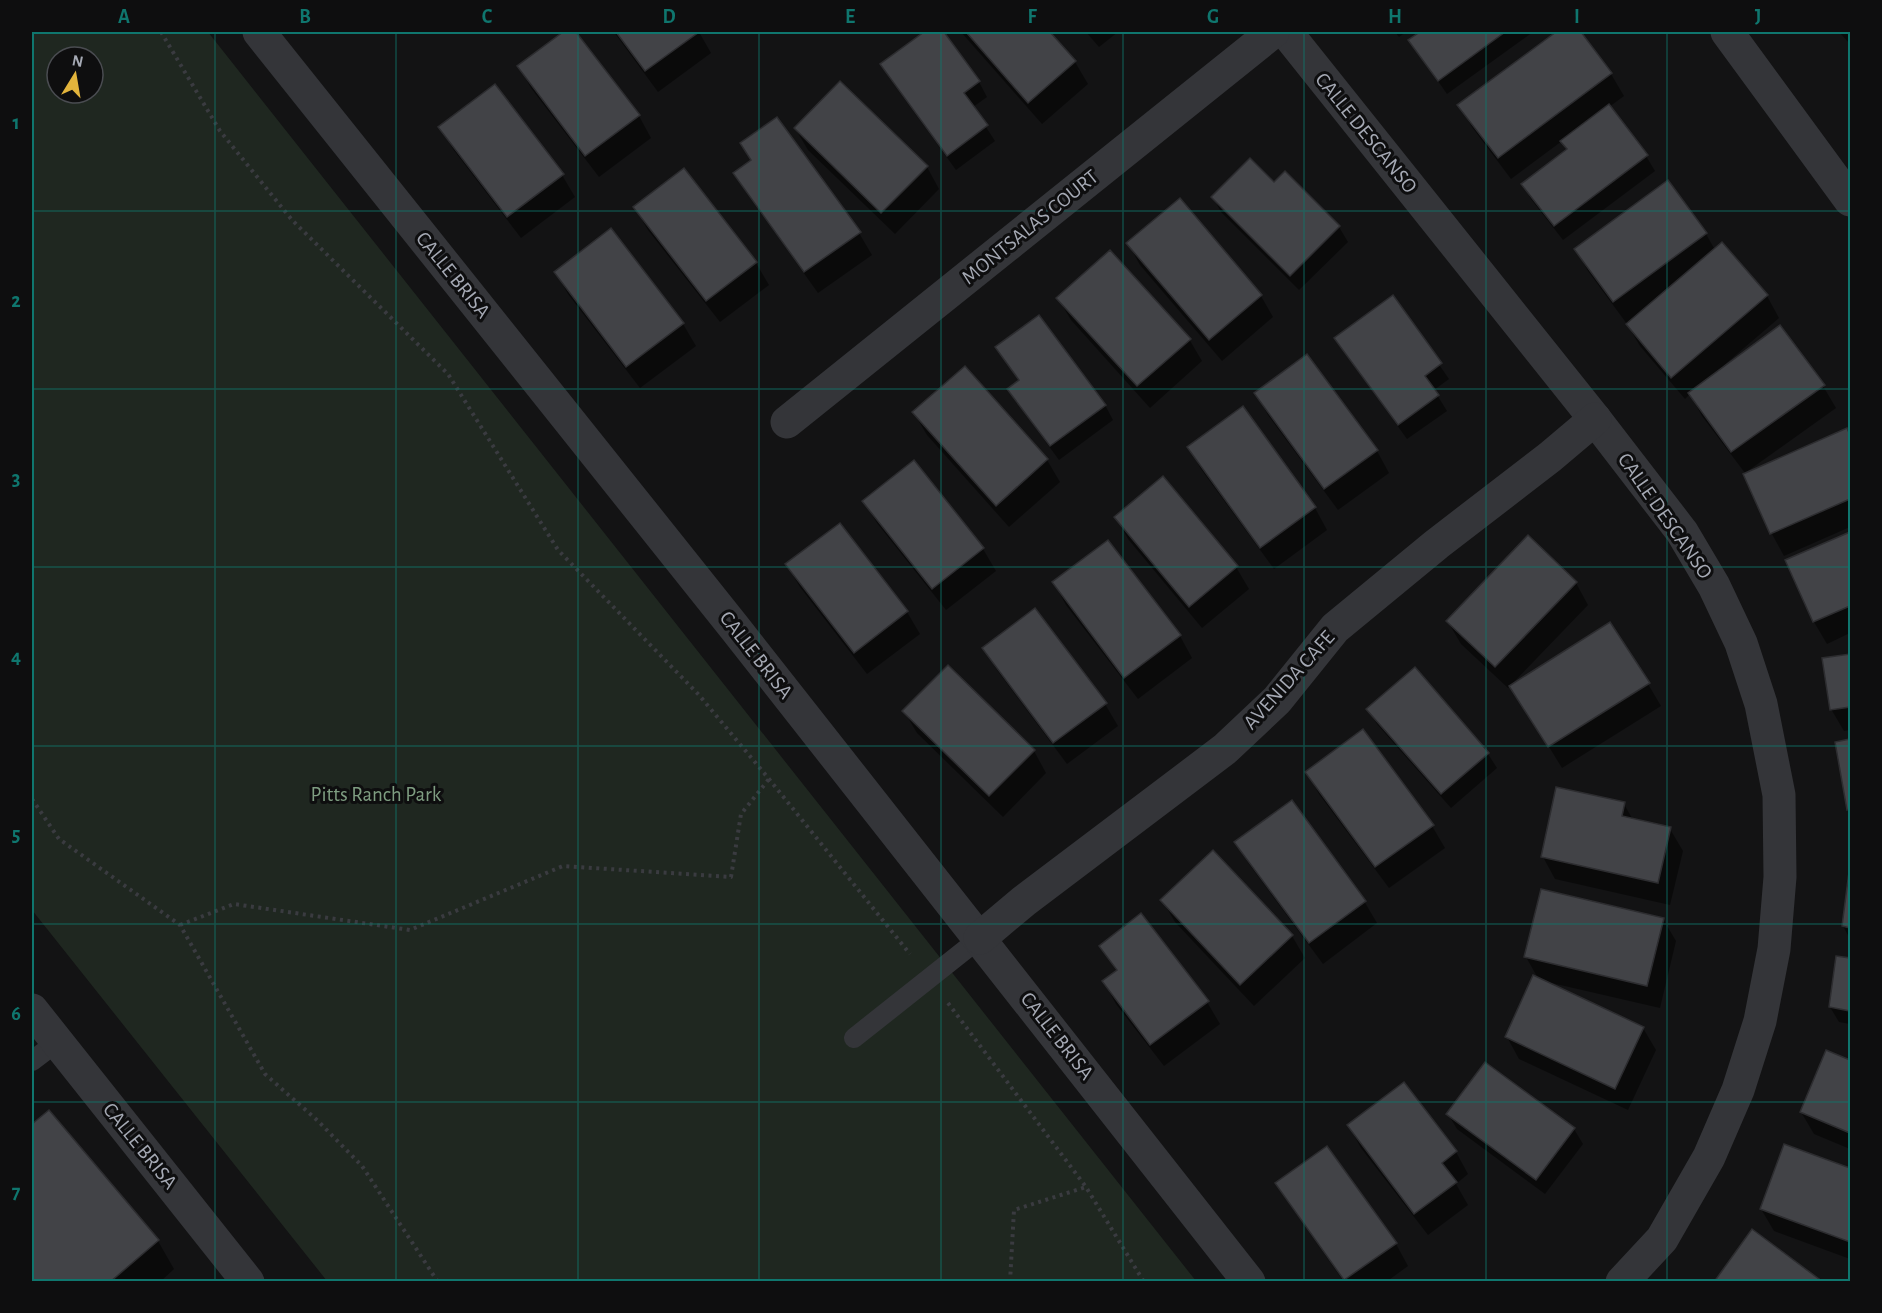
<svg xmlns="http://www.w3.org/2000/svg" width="1882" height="1313" viewBox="0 0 1882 1313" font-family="'Alegreya Sans',sans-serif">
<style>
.green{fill:#1f2720;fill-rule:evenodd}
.shadow{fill:#0007}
.building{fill:#424347;stroke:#2d2d30;stroke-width:1.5}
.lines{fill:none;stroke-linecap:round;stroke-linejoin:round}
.path{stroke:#3a3b40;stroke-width:4;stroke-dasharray:3 4.5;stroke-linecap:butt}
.lane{stroke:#343539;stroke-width:20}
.street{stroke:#343539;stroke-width:33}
.grid{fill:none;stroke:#0f766e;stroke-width:1.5;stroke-opacity:0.55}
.labels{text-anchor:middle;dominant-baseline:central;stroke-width:6;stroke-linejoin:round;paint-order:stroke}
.street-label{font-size:21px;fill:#a5a9b4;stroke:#0e0e0f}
.park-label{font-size:21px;fill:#7e9d81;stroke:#0e0e0f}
.neatline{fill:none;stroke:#0f766e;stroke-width:2}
.grid-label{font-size:20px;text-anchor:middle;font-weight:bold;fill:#0f766e}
</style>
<rect width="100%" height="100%" fill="#131314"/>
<path class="green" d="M32,32H208L1196,1281H327L32,910ZM57,57H93V93H57Z"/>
<g class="shadow">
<path d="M565,32H574L639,116L651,138L599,177L531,88L519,66Z"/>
<path d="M614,32H699L711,53L658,92Z"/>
<path d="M927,32H942L979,82L987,97L973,107L995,141L956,170L890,79L882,65Z"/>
<path d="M961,32H1048L1075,62L1088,84L1042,124Z"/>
<path d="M1086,32H1118L1099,47Z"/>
<path d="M1395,32H1406L1399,37Z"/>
<path d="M1422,32H1533L1447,94L1410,41Z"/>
<path d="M1558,32H1579L1611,74L1624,96L1609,107L1646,156L1655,171L1563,240L1531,199L1523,184L1567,150L1562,141L1511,179L1472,127L1459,105Z"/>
<path d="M1839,32H1850V44Z"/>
<path d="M777,119L859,233L872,255L818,293L748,195L735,173L752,161Z"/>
<path d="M440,127L562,175L575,197L521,238L453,149Z"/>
<path d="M795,128L927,167L939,189L895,234L808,150Z"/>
<path d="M1285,173L1339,227L1348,242L1299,290L1221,212L1213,197L1274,184Z"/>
<path d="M1667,182L1706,234L1715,250L1767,296L1779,318L1723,366L1725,368L1780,327L1823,386L1836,408L1745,473L1702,416L1690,394L1685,399L1640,346L1627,324L1588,271L1576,249Z"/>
<path d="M635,208L756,263L769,285L720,322L648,230Z"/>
<path d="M611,230L683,324L696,346L640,388L568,294L556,272Z"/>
<path d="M1128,243L1261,296L1273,317L1222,361L1140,265Z"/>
<path d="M1392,297L1449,379L1434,390L1447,411L1407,439L1345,353L1336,338Z"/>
<path d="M1058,298L1189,339L1202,361L1150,408L1071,320Z"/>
<path d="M997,348L1105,405L1113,420L1059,460L1018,404L1009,389L1020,382Z"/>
<path d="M965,368L1047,460L1060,482L1009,527L927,435L914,413Z"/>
<path d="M1256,393L1377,451L1389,473L1338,510L1268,415Z"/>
<path d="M1242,408L1315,508L1327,530L1274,569L1201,469L1189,447Z"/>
<path d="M1847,430L1850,436V527L1784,556L1772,534L1745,475Z"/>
<path d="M914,462L983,549L996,571L946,610L877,523L864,501Z"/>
<path d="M1116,517L1236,567L1249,589L1202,628L1128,539Z"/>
<path d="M1850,534V633L1827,644L1814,622L1787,561Z"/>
<path d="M787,565L907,612L920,634L867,674L800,587Z"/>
<path d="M1054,583L1180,636L1192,658L1138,699L1066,605Z"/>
<path d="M1576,583L1588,605L1511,685L1648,684L1661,706L1562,768L1511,685L1508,688L1461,644L1448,622Z"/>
<path d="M984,648L1105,704L1118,726L1067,764L997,670Z"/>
<path d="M1850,655V730L1844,731L1831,709L1824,659Z"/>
<path d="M1368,709L1488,754L1497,768L1451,808L1377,724Z"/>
<path d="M904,711L1034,751L1046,773L1003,817L917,733Z"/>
<path d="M1850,741V813L1836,743Z"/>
<path d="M1307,772L1432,826L1445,848L1389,888L1319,794Z"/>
<path d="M1624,804L1633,820L1670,829L1683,851L1670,905L1555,879L1543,857Z"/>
<path d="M1236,843L1364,901L1377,923L1323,964L1249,864Z"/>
<path d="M1850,875V939L1843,926Z"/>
<path d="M1162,900L1292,936L1305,958L1254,1006L1175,922Z"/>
<path d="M1663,919L1676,941L1660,1008L1543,981L1643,1028L1656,1050L1628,1110L1519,1059L1507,1037L1539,980L1526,957Z"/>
<path d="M1101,946L1207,1002L1220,1024L1164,1066L1116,1004L1104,982L1117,972Z"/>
<path d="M1838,957L1850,959V1024L1839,1022L1830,1007Z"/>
<path d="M1826,1052L1850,1062V1149L1814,1134L1801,1112Z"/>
<path d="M1404,1084L1456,1152L1468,1174L1456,1184L1468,1205L1428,1235L1361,1148L1349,1126Z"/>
<path d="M49,1112L158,1241L174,1269L160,1282H32V1126Z"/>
<path d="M1448,1114L1574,1129L1583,1144L1545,1194L1457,1129Z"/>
<path d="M1785,1145L1850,1170V1259L1774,1231L1761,1209Z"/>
<path d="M1277,1183L1396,1244L1408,1266L1386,1282H1344L1290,1205Z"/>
</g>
<g class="building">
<path d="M563,32H576L640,115L585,156L517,66Z"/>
<path d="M616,32H699L645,71Z"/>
<path d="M924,32H944L980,81L964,93L988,125L947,156L880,64Z"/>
<path d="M966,32H1050L1076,61L1028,103Z"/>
<path d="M1420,32H1505L1438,81L1408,40Z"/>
<path d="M1556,32H1581L1612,73L1498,158L1457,105Z"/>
<path d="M840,81L928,166L881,213L794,128Z"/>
<path d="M495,84L564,174L507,217L438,127Z"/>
<path d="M1609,104L1648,155L1554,226L1521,184L1567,149L1560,141Z"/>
<path d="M777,117L861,232L804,272L733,173L751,160L740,143Z"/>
<path d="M1250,158L1274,182L1285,171L1340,226L1290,276L1211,197Z"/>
<path d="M684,168L757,262L706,301L633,207Z"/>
<path d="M1668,180L1707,233L1613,302L1574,249Z"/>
<path d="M1180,198L1262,295L1209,340L1126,243Z"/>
<path d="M611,228L684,323L626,367L554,272Z"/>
<path d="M1722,242L1768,295L1671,378L1626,324Z"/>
<path d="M1110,250L1191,339L1137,386L1056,298Z"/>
<path d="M1393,295L1442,363L1425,376L1439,395L1398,425L1334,338Z"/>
<path d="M1039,315L1106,405L1050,446L1007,389L1019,380L995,347Z"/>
<path d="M1780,325L1825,385L1731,452L1688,393Z"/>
<path d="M1307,354L1378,450L1324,489L1254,393Z"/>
<path d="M965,366L1048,459L996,506L912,412Z"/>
<path d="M1243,406L1316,507L1260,548L1187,447Z"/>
<path d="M1847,428L1850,435V499L1770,534L1743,474Z"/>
<path d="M914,460L984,548L932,589L862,501Z"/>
<path d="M1163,476L1238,566L1189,607L1114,517Z"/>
<path d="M840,523L908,611L854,653L785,564Z"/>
<path d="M1850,532V606L1813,622L1785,560Z"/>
<path d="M1528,535L1577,582L1495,667L1446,621Z"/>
<path d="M1108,540L1181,635L1124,678L1052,582Z"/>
<path d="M1035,608L1107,703L1053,743L982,648Z"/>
<path d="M1610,622L1650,683L1548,747L1509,686Z"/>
<path d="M1850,654V707L1830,710L1822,658Z"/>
<path d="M948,665L1035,750L989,796L902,711Z"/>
<path d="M1415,667L1489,753L1441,794L1366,709Z"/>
<path d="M1363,729L1434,825L1375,867L1305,772Z"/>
<path d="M1850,739V809L1847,810L1835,742Z"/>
<path d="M1556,787L1625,802L1622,816L1671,827L1658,883L1541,857Z"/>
<path d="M1292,800L1366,901L1309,943L1234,842Z"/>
<path d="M1213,850L1293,935L1240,985L1160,900Z"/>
<path d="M1850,864V928L1842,926Z"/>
<path d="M1541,889L1664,918L1647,986L1524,957Z"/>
<path d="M1141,913L1209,1001L1150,1045L1102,981L1117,970L1099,946Z"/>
<path d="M1836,956L1850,958V1011L1829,1007Z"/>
<path d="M1533,975L1644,1027L1615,1089L1505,1037Z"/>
<path d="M1826,1050L1850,1060V1133L1800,1112Z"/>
<path d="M1485,1062L1575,1128L1536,1180L1446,1114Z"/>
<path d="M1404,1082L1457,1151L1442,1163L1457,1182L1414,1214L1347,1125Z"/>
<path d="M49,1110L159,1240L110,1282H32V1124Z"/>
<path d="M1784,1144L1850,1168V1242L1760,1209Z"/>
<path d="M1327,1146L1397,1243L1344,1280L1275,1183Z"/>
<path d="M1752,1229L1823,1282H1714Z"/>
</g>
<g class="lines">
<g class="path">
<path d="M161,32L220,131L292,220L448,374L558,550L699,695L769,779L910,954"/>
<path d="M32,799L59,839L180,925L265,1074L318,1121L362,1166L438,1282"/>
<path d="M180,925L234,904L410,930L563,866L731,877L741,814L769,779"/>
<path d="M948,1003L1086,1187L1144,1282"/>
<path d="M1010,1282L1014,1210L1086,1187"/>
</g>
<g class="lane">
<path d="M854,1038L980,938"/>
<path d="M32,1061L57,1042"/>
</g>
<g class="street">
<path d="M259,32L734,627L1249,1282"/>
<path d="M1286,32L1595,419L1682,532L1714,586L1741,643L1761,704L1779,795L1780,877L1774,949L1760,1021L1738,1090L1709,1157L1662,1239L1622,1282"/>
<path d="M1727,32L1850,200"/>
<path d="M787,422L1273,32"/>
<path d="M980,938L1024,901L1225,749L1277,700L1335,628L1437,544L1550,457L1595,419"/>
<path d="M32,1010L248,1282"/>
</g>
</g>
<path class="grid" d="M215,32V1282M396,32V1282M578,32V1282M759,32V1282M941,32V1282M1123,32V1282M1304,32V1282M1486,32V1282M1667,32V1282M32,211H1850M32,389H1850M32,567H1850M32,746H1850M32,924H1850M32,1102H1850"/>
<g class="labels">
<g class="street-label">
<text transform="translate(1366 133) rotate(51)">CALLE DESCANSO</text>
<text transform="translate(1030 227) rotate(-39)">MONTSALAS COURT</text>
<text transform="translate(453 275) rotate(51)">CALLE BRISA</text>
<text transform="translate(1665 516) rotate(55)">CALLE DESCANSO</text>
<text transform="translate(756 655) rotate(52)">CALLE BRISA</text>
<text transform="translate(1289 680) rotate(-48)">AVENIDA CAFE</text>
<text transform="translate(1057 1036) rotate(52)">CALLE BRISA</text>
<text transform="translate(140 1146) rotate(51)">CALLE BRISA</text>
</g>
<g class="park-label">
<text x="376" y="794">Pitts Ranch Park</text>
</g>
</g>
<rect width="1882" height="1313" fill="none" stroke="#0e0e0f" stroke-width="66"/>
<g transform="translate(75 75) rotate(11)"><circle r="28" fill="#0e0e0f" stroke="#4a4c51" stroke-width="1.5"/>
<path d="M0-4.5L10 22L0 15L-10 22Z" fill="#e2b43c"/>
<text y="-9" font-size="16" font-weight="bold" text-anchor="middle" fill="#a5a9b4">N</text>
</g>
<rect x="33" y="33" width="1816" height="1247" class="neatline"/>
<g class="grid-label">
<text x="124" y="23">A</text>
<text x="305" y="23">B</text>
<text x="487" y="23">C</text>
<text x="669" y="23">D</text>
<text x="850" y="23">E</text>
<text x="1032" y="23">F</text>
<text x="1213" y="23">G</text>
<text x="1395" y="23">H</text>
<text x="1577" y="23">I</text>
<text x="1758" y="23">J</text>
<text x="16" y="129">1</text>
<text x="16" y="307">2</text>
<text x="16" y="485">3</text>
<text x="16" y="663">4</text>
<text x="16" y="841">5</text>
<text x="16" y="1020">6</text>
<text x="16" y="1198">7</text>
</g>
</svg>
